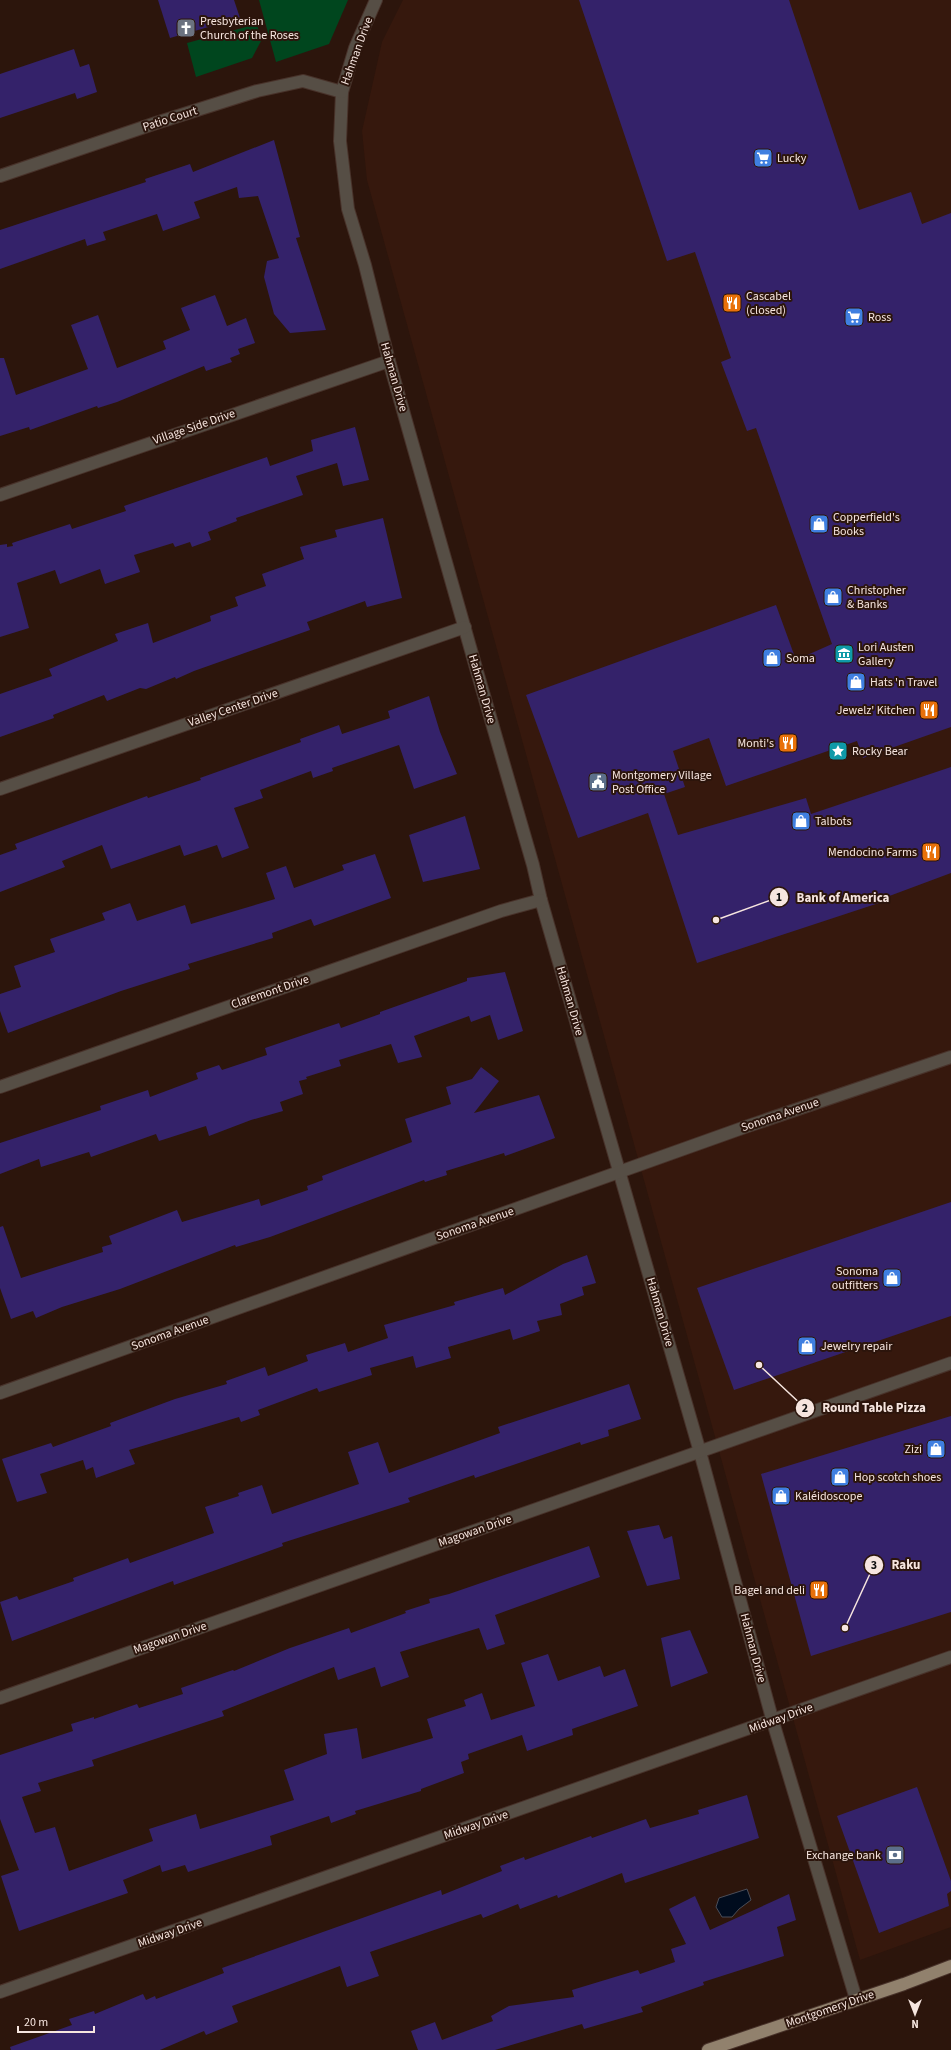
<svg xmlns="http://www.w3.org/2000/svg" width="951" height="2050" viewBox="0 0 951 2050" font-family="'Source Sans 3',sans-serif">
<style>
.built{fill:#36180d}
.green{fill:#00461e}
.water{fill:#000c1e;stroke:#4a4d58}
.building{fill:#34226a}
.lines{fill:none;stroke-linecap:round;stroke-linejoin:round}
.minor-casing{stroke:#48322a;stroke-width:14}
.major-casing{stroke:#48322a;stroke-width:14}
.minor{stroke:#564e45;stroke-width:12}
.major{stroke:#91816d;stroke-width:12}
.labels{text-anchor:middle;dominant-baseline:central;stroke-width:4;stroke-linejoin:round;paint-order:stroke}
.poi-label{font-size:12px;fill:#f6e5df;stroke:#2c150c;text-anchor:start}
.street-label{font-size:12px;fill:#f6e5df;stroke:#2c150c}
.leader{fill:none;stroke:#f6e5df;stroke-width:1.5}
.callout-dot{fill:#f6e5df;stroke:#2c150c;stroke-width:1.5}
.mark-label{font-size:12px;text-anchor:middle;font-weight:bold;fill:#111}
.callout-label{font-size:13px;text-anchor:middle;font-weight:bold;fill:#f6e5df;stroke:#2c150c;stroke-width:4;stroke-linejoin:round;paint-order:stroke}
</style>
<rect width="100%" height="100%" fill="#2c150c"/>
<path class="built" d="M403,0H951V1927L860,1960L367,180L362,131L382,42Z"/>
<g class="green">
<path d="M259,0H348L329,44L276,62Z"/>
<path d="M257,24L261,41L252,58L196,77L187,43Z"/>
</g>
<path class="water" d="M747,1889L751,1900L739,1909L732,1917H722L716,1907L719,1898Z"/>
<g class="building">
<path d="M158,0H234L240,18L170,38Z"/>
<path d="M579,0H789L859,210L911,192L922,224L951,213V727L863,758L857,741L726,786L709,738L673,751L685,787L664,794L678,835L806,798L811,814L951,767V873L884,898L885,901L697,963L648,813L578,838L526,695L776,605L796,660L832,644L756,428L747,431L721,362L731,358L695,252L667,261Z"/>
<path d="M74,49L80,67L89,64L97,92L77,99L75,93L0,118V74Z"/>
<path d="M274,140L300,237L296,238L326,330L290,333L274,314L264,277L267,261L279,258L258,196L239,198L237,187L194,202L200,218L163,231L157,214L103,232L106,240L87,246L85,239L0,269V230L146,182L145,179L190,164L193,172Z"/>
<path d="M215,295L227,326L246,318L255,343L238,349L240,354L230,358L232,362L206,371L204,366L117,402L98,408L97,406L30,430L29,427L0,436V358H4L16,395L88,369L71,325L98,315L117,368L166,349L163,341L190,330L181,308Z"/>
<path d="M355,427L369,480L343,486L337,463L296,476L303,495L236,518L237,521L208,532L211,540L192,547L190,542L175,547L173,543L134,555L140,572L105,584L100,569L60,584L55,570L17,583L29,628L0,637V545L7,544V547L13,546L12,543L70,524L72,529L126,511L124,506L267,457L270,466L313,451L311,440Z"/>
<path d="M383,518L402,598L367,607L365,601L307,622L310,630L194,671L176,679L175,677L146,689L140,688L107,701L104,695L53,715L54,718L0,737V694L52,676L49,669L118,641L115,634L148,623L153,643L211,621L210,616L238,606L235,597L266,586L262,574L304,559L300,547L337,537L335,530Z"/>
<path d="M429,696L440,732L457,774L414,789L399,745L332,768L333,771L313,778L311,771L260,790L263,798L234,808L249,848L222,858L217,845L184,856L180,845L111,869L102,845L62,861L65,867L0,892V855L17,849L15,844L147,796L148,798L201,780L200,778L301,742L300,739L339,725L342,734L390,718L388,711Z"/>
<path d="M465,816L480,869L423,882L409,835Z"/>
<path d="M375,854L391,898L314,926L311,919L272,933L273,938L188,964L190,969L121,991L8,1033L0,1011V994L21,987L14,966L55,952L50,939L105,920L102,913L130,903L137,921L185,905L191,924L275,899L266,873L286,866L294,888L344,870L342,865Z"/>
<path d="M505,972L523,1031L498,1040L490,1015L471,1022L469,1016L414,1036L422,1057L398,1063L391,1044L339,1060L341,1066L306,1077L307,1079L299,1081L303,1094L280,1102L283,1111L251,1120L209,1136L206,1126L159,1141L156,1134L91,1157L89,1152L41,1167L39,1159L0,1174V1143L101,1110L100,1106L148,1090L150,1097L198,1079L196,1073L219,1065L222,1070L267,1055L265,1048L339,1023L341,1028L380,1014V1012L467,981V978Z"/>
<path d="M481,1067L499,1081L474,1113L539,1095L555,1138L505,1156L504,1153L446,1171L447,1175L425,1182L424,1180L270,1237L236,1247L235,1245L120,1289L62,1307L36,1318L33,1311L11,1319L0,1288V1227L3,1226L21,1278L103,1252L102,1247L112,1244L109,1236L177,1210L182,1222L259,1199L261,1206L308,1190L307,1186L323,1180L322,1176L412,1142L405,1119L451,1104L446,1087L472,1079Z"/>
<path d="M951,1202V1316L734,1390L697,1288Z"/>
<path d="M587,1255L596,1283L582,1287L584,1295L560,1304L562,1315L537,1321L540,1331L513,1340L510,1329L448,1347L451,1358L416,1368L413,1356L370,1368L372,1375L319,1392L317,1388L258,1410L260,1415L241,1422L239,1417L129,1450L135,1464L96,1478L93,1467L86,1470L83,1460L40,1474L47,1493L17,1502L2,1459L51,1443L53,1447L111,1426L110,1423L175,1399L227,1384L226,1381L265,1367L268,1376L308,1361L306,1355L345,1343L348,1352L388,1338L384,1325L455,1305L454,1302L503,1288L505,1295L563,1264Z"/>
<path d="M629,1384L641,1419L608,1430L609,1436L581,1445L580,1442L475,1478L474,1475L408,1498L410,1502L282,1543L283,1546L174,1585L173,1581L12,1641L0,1602L17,1596L19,1600L74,1581L73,1578L128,1558L130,1563L214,1533L205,1507L239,1496L238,1493L262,1485L272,1514L359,1484L348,1452L378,1442L389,1473L500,1433L498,1427Z"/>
<path d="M951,1416V1612L811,1656L761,1474Z"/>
<path d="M659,1525L664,1539L672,1536L680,1579L647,1586L627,1531Z"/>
<path d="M589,1546L600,1577L495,1615L505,1644L487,1650L479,1628L400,1652L409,1677L381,1687L375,1667L338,1680L334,1667L222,1711L224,1716L92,1760L94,1766L38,1783L41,1791L22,1797L35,1833L55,1827L69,1871L153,1841L149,1829L196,1814L200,1829L294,1800L284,1770L327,1754L324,1734L357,1728L362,1759L433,1738L427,1719L466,1706L464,1700L482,1693L491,1720L535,1706L521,1663L548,1654L558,1681L600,1666L604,1677L625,1669L638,1706L572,1729L573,1735L527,1751L522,1735L468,1754L469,1759L461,1762L464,1773L421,1789V1791L355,1811L356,1814L331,1823L329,1816L270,1836L272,1845L188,1872L185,1865L162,1872L160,1865L123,1880L128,1893L19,1931L1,1876L19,1870L0,1819V1755L73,1731L71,1724L94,1717V1719L137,1704L139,1708L183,1694L181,1688L233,1670L234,1671L290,1648L349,1628L351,1633L406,1613L405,1611L430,1603L429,1599L449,1594Z"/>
<path d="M690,1630L708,1673L671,1687L661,1638Z"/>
<path d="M917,1787L951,1881V1891L947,1894L949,1906L879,1933L837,1816Z"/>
<path d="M747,1795L759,1838L625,1883L622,1873L558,1898L557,1895L520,1909L518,1904L483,1918L481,1914L370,1952L379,1976L347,1987L340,1966L232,2006L238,2022L206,2035L204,2031L160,2050H11L10,2047L72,2025L69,2019L94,2011L95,2014L143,1994L146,2000L155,1996L156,1999L224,1973L222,1968L441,1890L442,1895L502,1871L500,1866L524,1857L525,1860L591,1836L592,1838L646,1819L650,1828L699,1814L698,1810Z"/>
<path d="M789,1894L796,1920L777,1927L784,1956L703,1982L704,1985L641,2007L643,2012L584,2029L582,2024L495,2050H418L411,2031L435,2022L442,2040L493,2021L491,2016L509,2006L574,1997L572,1990L638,1970L640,1974L675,1962L671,1949L686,1944L669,1909L695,1896L710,1930Z"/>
</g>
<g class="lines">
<g class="minor-casing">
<g id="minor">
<path d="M376,0L355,48L342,92L340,141L348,209L365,265L389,361L476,668L533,865L541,900L700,1452L773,1722L856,1999"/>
<path d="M0,176L156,123L257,91L303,81L342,92"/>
<path d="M0,495L389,361"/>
<path d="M0,789L465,627"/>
<path d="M0,1087L501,911L541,900"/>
<path d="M0,1393L748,1126L951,1057"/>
<path d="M0,1698L951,1363"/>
<path d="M0,1992L951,1657"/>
</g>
</g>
<g class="major-casing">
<path id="major" d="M708,2050L904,1984L951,1966"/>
</g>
<use href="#minor" class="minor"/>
<use href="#major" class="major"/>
</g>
<defs>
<g id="church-square" transform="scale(1)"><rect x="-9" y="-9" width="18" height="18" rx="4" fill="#6b7280" stroke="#2c150c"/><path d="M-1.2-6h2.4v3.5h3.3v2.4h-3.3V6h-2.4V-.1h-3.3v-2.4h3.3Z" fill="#fff"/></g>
<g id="supermarket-square" transform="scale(1)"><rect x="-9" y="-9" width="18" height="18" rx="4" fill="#3f7fe0" stroke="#2c150c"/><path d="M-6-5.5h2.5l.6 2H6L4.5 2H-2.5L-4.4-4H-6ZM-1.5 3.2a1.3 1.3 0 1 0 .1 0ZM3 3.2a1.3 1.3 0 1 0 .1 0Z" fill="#fff"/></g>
<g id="restaurant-square" transform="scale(1)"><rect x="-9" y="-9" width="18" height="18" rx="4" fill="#e8710a" stroke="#2c150c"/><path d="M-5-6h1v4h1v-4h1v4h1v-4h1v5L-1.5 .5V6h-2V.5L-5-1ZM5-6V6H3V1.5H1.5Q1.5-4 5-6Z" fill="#fff"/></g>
<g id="shop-square" transform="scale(1)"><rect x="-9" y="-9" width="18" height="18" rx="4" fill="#3f7fe0" stroke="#2c150c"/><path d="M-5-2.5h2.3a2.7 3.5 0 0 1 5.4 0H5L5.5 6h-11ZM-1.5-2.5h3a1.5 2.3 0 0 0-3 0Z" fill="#fff"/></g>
<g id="museum-square" transform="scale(1)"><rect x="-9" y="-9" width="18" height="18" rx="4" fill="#0f9aa8" stroke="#2c150c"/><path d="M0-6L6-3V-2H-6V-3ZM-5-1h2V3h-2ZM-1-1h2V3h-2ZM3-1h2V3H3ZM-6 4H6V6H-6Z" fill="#fff"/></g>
<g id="sight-square" transform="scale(1)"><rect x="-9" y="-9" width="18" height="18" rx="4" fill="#0f9aa8" stroke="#2c150c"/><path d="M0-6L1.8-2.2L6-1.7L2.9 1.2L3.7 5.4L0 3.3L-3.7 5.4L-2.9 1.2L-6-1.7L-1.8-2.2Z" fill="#fff"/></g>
<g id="civic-square" transform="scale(1)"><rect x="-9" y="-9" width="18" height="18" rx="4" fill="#5c6f8a" stroke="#2c150c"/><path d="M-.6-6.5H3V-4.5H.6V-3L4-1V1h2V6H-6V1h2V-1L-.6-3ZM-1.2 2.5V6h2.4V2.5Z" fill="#fff"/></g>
<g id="bank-square" transform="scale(1)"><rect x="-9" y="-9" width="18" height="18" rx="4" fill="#5c6f8a" stroke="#2c150c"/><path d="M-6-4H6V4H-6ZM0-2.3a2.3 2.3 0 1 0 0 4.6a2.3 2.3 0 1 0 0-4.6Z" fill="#fff"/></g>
</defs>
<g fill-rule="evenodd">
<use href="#church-square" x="186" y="28"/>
<use href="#supermarket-square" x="763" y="158"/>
<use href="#restaurant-square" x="732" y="303"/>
<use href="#supermarket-square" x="854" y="317"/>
<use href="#shop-square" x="819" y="524"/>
<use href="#shop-square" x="833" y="597"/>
<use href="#museum-square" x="844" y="654"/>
<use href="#shop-square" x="772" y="658"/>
<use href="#shop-square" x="856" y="682"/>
<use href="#restaurant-square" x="929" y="710"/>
<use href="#restaurant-square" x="788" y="743"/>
<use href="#sight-square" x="838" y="751"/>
<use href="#civic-square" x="598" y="782"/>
<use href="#shop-square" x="801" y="821"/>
<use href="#restaurant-square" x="931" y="852"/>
<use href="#shop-square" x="892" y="1278"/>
<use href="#shop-square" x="807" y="1346"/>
<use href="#shop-square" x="936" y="1449"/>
<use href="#shop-square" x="840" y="1477"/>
<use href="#shop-square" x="781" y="1496"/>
<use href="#restaurant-square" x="819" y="1590"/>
<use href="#bank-square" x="895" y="1855"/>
</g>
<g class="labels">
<g class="poi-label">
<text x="200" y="21">Presbyterian<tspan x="200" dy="14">Church of the Roses</tspan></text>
<text x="777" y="158">Lucky</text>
<text x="746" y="296">Cascabel<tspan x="746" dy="14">(closed)</tspan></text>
<text x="868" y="317">Ross</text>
<text x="833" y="517">Copperfield's<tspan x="833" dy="14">Books</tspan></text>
<text x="847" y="590">Christopher<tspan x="847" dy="14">&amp; Banks</tspan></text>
<text x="858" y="647">Lori Austen<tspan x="858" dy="14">Gallery</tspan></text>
<text x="786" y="658">Soma</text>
<text x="870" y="682">Hats 'n Travel</text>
<text x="915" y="710" text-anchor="end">Jewelz' Kitchen</text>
<text x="774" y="743" text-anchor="end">Monti's</text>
<text x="852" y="751">Rocky Bear</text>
<text x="612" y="775">Montgomery Village<tspan x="612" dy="14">Post Office</tspan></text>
<text x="815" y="821">Talbots</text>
<text x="917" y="852" text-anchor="end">Mendocino Farms</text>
<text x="878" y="1271" text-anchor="end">Sonoma<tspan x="878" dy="14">outfitters</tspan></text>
<text x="821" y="1346">Jewelry repair</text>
<text x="922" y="1449" text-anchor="end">Zizi</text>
<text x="854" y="1477">Hop scotch shoes</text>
<text x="795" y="1496">Kaléidoscope</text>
<text x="805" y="1590" text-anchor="end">Bagel and deli</text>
<text x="881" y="1855" text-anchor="end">Exchange bank</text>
</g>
<g class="street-label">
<text transform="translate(357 51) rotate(-70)">Hahman Drive</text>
<text transform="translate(170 119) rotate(-18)">Patio Court</text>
<text transform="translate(394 377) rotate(74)">Hahman Drive</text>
<text transform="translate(194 427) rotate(-19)">Village Side Drive</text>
<text transform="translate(482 689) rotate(74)">Hahman Drive</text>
<text transform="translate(233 708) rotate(-19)">Valley Center Drive</text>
<text transform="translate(270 992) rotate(-19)">Claremont Drive</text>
<text transform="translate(570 1001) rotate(74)">Hahman Drive</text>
<text transform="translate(780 1115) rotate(-19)">Sonoma Avenue</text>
<text transform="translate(475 1224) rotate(-19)">Sonoma Avenue</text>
<text transform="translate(660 1312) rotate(74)">Hahman Drive</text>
<text transform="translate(170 1333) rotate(-20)">Sonoma Avenue</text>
<text transform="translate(475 1531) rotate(-19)">Magowan Drive</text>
<text transform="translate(170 1638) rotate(-19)">Magowan Drive</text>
<text transform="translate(753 1648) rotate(75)">Hahman Drive</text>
<text transform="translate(781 1718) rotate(-20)">Midway Drive</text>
<text transform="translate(476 1825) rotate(-19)">Midway Drive</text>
<text transform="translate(170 1933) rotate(-19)">Midway Drive</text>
<text transform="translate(830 2009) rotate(-19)">Montgomery Drive</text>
</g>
</g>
<path class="leader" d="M716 920L779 897M759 1365L805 1408M845 1628L874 1565"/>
<g class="callout-dot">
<circle cx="716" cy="920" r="4"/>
<circle cx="759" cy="1365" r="4"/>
<circle cx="845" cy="1628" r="4"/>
<circle cx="779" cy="897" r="10"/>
<circle cx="805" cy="1408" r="10"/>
<circle cx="874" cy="1565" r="10"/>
</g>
<g class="mark-label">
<text x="779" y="901">1</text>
<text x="805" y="1412">2</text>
<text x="874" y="1569">3</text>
</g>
<g class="callout-label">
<text x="843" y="902">Bank of America</text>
<text x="874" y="1412">Round Table Pizza</text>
<text x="906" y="1569">Raku</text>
</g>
<g transform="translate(915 2014) rotate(180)" stroke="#2c150c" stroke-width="3" paint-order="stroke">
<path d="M0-3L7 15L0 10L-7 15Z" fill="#f6e5df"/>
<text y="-6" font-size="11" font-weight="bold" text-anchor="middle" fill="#f6e5df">N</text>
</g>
<path d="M18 2026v6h76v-6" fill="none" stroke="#f6e5df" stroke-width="2"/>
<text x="24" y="2026" font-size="12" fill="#f6e5df" stroke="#2c150c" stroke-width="3" paint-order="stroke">20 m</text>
</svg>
